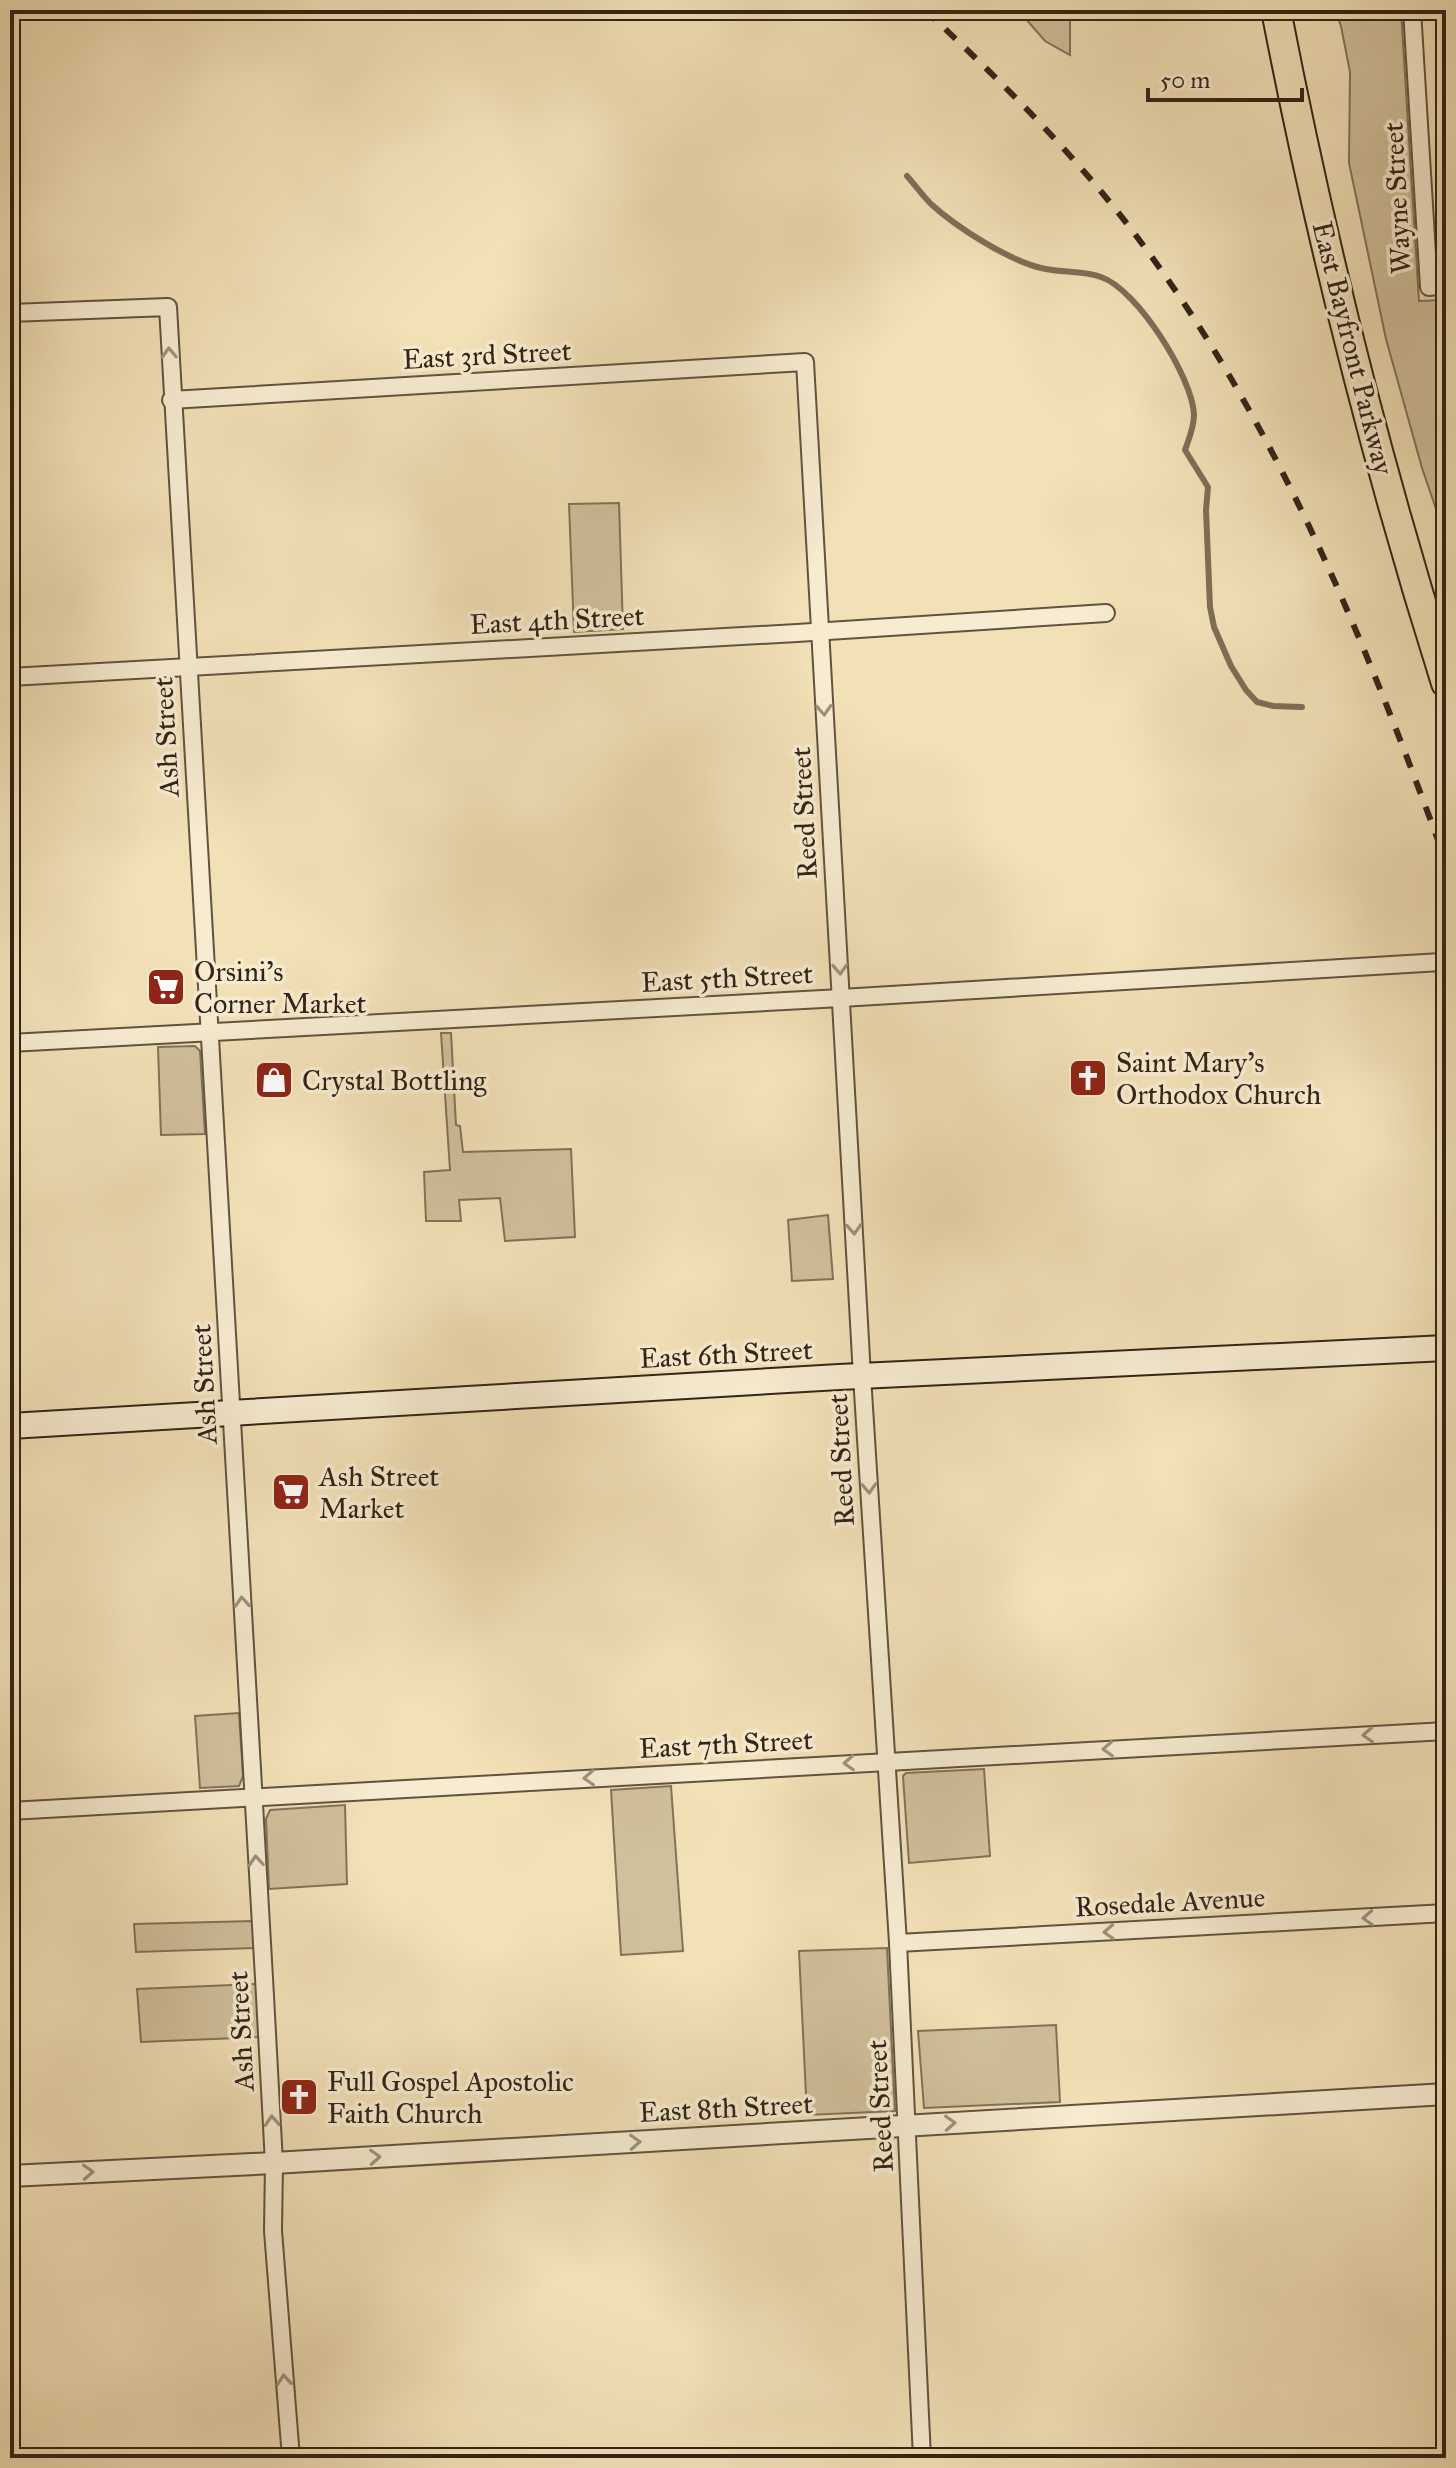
<svg xmlns="http://www.w3.org/2000/svg" width="1456" height="2468" viewBox="0 0 1456 2468" font-family="'IM FELL Great Primer',serif">
<style>
.green{fill:#d1c09c;stroke:#82725a;stroke-width:2}
.lines{fill:none;stroke-linecap:round;stroke-linejoin:round}
.stream{stroke:#7e6e57;stroke-width:6}
.minor-casing{stroke:#62533f;stroke-width:20}
.tertiary-casing{stroke:#62533f;stroke-width:24}
.secondary-casing{stroke:#322417;stroke-width:28}
.trunk-casing{stroke:#322417;stroke-width:32}
.minor{stroke:#f7ebd0;stroke-width:16}
.tertiary{stroke:#f7ebd0;stroke-width:20}
.secondary{stroke:#f7ebd0;stroke-width:24}
.trunk{stroke:#f2e0b7;stroke-width:28}
.rail{stroke:#322417;stroke-width:6;stroke-dasharray:14 14;stroke-linecap:butt}
.oneway{stroke:#9e917d}
.labels{text-anchor:middle;dominant-baseline:central;stroke-width:7;stroke-linejoin:round;paint-order:stroke}
.street-label{font-size:28px;fill:#322417;stroke:#f7ebd0}
.poi-label{font-size:28px;fill:#322417;stroke:#f7ebd0;text-anchor:start}
</style>
<rect width="100%" height="100%" fill="#f2e0b7"/>
<filter id="stains"><feTurbulence type="fractalNoise" baseFrequency=".0025" numOctaves="4"/><feColorMatrix values="0 0 0 0 .2 0 0 0 0 .09 0 0 0 0 .02 0 0 0 .5 -.17"/></filter>
<radialGradient id="worn" r=".72"><stop offset=".6" stop-color="#630" stop-opacity="0"/><stop offset="1" stop-color="#630" stop-opacity=".3"/></radialGradient>
<g class="green">
<path d="M1018,10H1070V55L1045,41Z"/>
<path d="M1335,10H1401L1419,301L1443,300L1446,297V538L1422,468L1386,339L1349,163L1350,72L1341,26Z"/>
<path d="M619,503L623,629L574,632L569,504Z"/>
<path d="M441,1033H451L456,1125L460,1126L463,1152L571,1149L575,1237L505,1241L500,1198L459,1200L461,1221H426L424,1172L450,1170Z"/>
<path d="M195,1046L200,1051L205,1134L161,1135L158,1047Z"/>
<path d="M828,1215L833,1279L792,1281L788,1220Z"/>
<path d="M239,1713L243,1776L239,1786L200,1788L195,1716Z"/>
<path d="M984,1769L990,1856L909,1863L903,1776L906,1773Z"/>
<path d="M671,1786L683,1951L621,1955L611,1790Z"/>
<path d="M345,1805L347,1884L269,1889L266,1819L270,1810Z"/>
<path d="M253,1921L256,1948L136,1952L134,1924Z"/>
<path d="M887,1948L895,2111L807,2115L799,1951Z"/>
<path d="M257,1984L260,2037L141,2042L137,1989Z"/>
<path d="M1056,2025L1060,2102L924,2108L918,2031Z"/>
</g>
<g class="lines">
<path class="stream" d="M907,176C915,185 922,195 931,204C956,227 1008,260 1041,268C1060,273 1082,270 1101,277C1137,289 1193,378 1194,415C1194,427 1189,439 1185,450L1208,487L1206,510L1210,607L1214,627L1231,666L1246,690L1257,702L1273,706L1302,707"/>
<g class="minor-casing">
<g id="minor">
<path d="M1412,10L1429,287L1446,285"/>
<path d="M10,313L168,307L264,1978L274,2163L273,2231L291,2458"/>
<path d="M171,400L805,362L862,1376L898,1943L922,2458"/>
<path d="M10,677L797,633L1106,613"/>
<path d="M10,1043L841,998L1441,962L1446,964"/>
<path d="M10,1811L1446,1731"/>
<path d="M898,1943L1446,1913"/>
<path d="M1435,2458L1446,2457"/>
</g>
</g>
<g class="tertiary-casing">
<path id="tertiary" d="M10,2176L274,2163L1446,2094"/>
</g>
<g class="secondary-casing">
<path id="secondary" d="M10,1426L839,1377L1446,1348"/>
</g>
<g class="trunk-casing">
<path id="trunk" d="M1276,10C1320,237 1376,462 1446,683"/>
</g>
<use href="#minor" class="minor"/>
<use href="#tertiary" class="tertiary"/>
<use href="#secondary" class="secondary"/>
<use href="#trunk" class="trunk"/>
<path class="rail" d="M925,10C1003,83 1079,158 1143,245C1281,431 1367,646 1446,862"/>
</g>
<defs><path id="oneway-chevron" d="M-2-3.5L2.5 0L-2 3.5" fill="none" stroke-width="1.6" stroke-linecap="round" stroke-linejoin="round" transform="scale(2)"/></defs>
<g class="oneway">
<use href="#oneway-chevron" transform="translate(169 353) rotate(-92)"/>
<use href="#oneway-chevron" transform="translate(824 710) rotate(87)"/>
<use href="#oneway-chevron" transform="translate(840 969) rotate(87)"/>
<use href="#oneway-chevron" transform="translate(854 1229) rotate(87)"/>
<use href="#oneway-chevron" transform="translate(869 1488) rotate(87)"/>
<use href="#oneway-chevron" transform="translate(242 1602) rotate(-93)"/>
<use href="#oneway-chevron" transform="translate(1368 1735) rotate(177)"/>
<use href="#oneway-chevron" transform="translate(1108 1749) rotate(177)"/>
<use href="#oneway-chevron" transform="translate(849 1763) rotate(177)"/>
<use href="#oneway-chevron" transform="translate(589 1778) rotate(177)"/>
<use href="#oneway-chevron" transform="translate(256 1861) rotate(-94)"/>
<use href="#oneway-chevron" transform="translate(1368 1918) rotate(177)"/>
<use href="#oneway-chevron" transform="translate(1109 1932) rotate(177)"/>
<use href="#oneway-chevron" transform="translate(272 2121) rotate(-93)"/>
<use href="#oneway-chevron" transform="translate(950 2123) rotate(-3)"/>
<use href="#oneway-chevron" transform="translate(635 2142) rotate(-3)"/>
<use href="#oneway-chevron" transform="translate(375 2157) rotate(-3)"/>
<use href="#oneway-chevron" transform="translate(88 2172) rotate(-3)"/>
<use href="#oneway-chevron" transform="translate(284 2380) rotate(-95)"/>
</g>
<defs>
<g id="supermarket-square" transform="scale(2)"><rect x="-9" y="-9" width="18" height="18" rx="4" fill="#8f2418" stroke="#f7ebd0"/><path d="M-6-5.5h2.5l.6 2H6L4.5 2H-2.5L-4.4-4H-6ZM-1.5 3.2a1.3 1.3 0 1 0 .1 0ZM3 3.2a1.3 1.3 0 1 0 .1 0Z" fill="#fff"/></g>
<g id="church-square" transform="scale(2)"><rect x="-9" y="-9" width="18" height="18" rx="4" fill="#8f2418" stroke="#f7ebd0"/><path d="M-1.2-6h2.4v3.5h3.3v2.4h-3.3V6h-2.4V-.1h-3.3v-2.4h3.3Z" fill="#fff"/></g>
<g id="shop-square" transform="scale(2)"><rect x="-9" y="-9" width="18" height="18" rx="4" fill="#8f2418" stroke="#f7ebd0"/><path d="M-5-2.5h2.3a2.7 3.5 0 0 1 5.4 0H5L5.5 6h-11ZM-1.5-2.5h3a1.5 2.3 0 0 0-3 0Z" fill="#fff"/></g>
</defs>
<g fill-rule="evenodd">
<use href="#supermarket-square" x="166" y="987"/>
<use href="#church-square" x="1088" y="1078"/>
<use href="#shop-square" x="274" y="1080"/>
<use href="#supermarket-square" x="291" y="1492"/>
<use href="#church-square" x="299" y="2097"/>
</g>
<g class="labels">
<g class="street-label">
<text transform="translate(1397 198) rotate(-93)">Wayne Street</text>
<text transform="translate(1353 348) rotate(76)">East Bayfront Parkway</text>
<text transform="translate(487 355) rotate(-3)">East 3rd Street</text>
<text transform="translate(557 620) rotate(-3)">East 4th Street</text>
<text transform="translate(166 737) rotate(-93)">Ash Street</text>
<text transform="translate(804 813) rotate(-93)">Reed Street</text>
<text transform="translate(727 978) rotate(-3)">East 5th Street</text>
<text transform="translate(726 1354) rotate(-3)">East 6th Street</text>
<text transform="translate(204 1384) rotate(-93)">Ash Street</text>
<text transform="translate(841 1460) rotate(-93)">Reed Street</text>
<text transform="translate(726 1744) rotate(-3)">East 7th Street</text>
<text transform="translate(1170 1902) rotate(-3)">Rosedale Avenue</text>
<text transform="translate(241 2031) rotate(-93)">Ash Street</text>
<text transform="translate(880 2106) rotate(-93)">Reed Street</text>
<text transform="translate(726 2108) rotate(-3)">East 8th Street</text>
</g>
<g class="poi-label">
<text x="194" y="971">Orsini's<tspan x="194" dy="32">Corner Market</tspan></text>
<text x="1116" y="1062">Saint Mary's<tspan x="1116" dy="32">Orthodox Church</tspan></text>
<text x="302" y="1080">Crystal Bottling</text>
<text x="319" y="1476">Ash Street<tspan x="319" dy="32">Market</tspan></text>
<text x="327" y="2081">Full Gospel Apostolic<tspan x="327" dy="32">Faith Church</tspan></text>
</g>
</g>
<rect width="1456" height="2468" fill="none" stroke="#f2e0b7" stroke-width="40"/>
<rect x="12" y="12" width="1432" height="2444" fill="none" stroke="#322417" stroke-width="4"/>
<rect x="20" y="20" width="1416" height="2428" fill="none" stroke="#322417" stroke-width="2"/>
<path d="M1148 88v12h154v-12" fill="none" stroke="#322417" stroke-width="4"/>
<text x="1160" y="88" font-size="24" fill="#322417" stroke="#f7ebd0" stroke-width="6" paint-order="stroke">50 m</text>
<rect width="100%" height="100%" filter="url(#stains)"/>
<rect width="100%" height="100%" fill="url(#worn)"/>
</svg>
